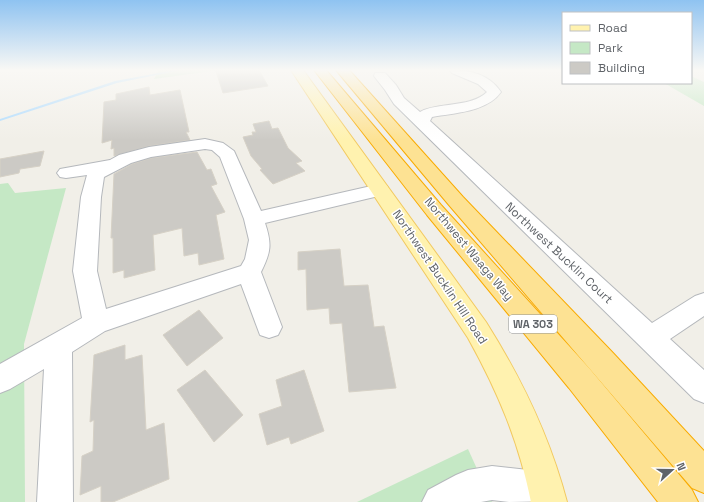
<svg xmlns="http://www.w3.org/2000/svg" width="704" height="502" viewBox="0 0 704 502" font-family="'Space Grotesk',sans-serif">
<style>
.green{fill:#c5e8c5}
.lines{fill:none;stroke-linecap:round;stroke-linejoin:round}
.stream{fill:#aadaff;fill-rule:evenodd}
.building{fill:#cccac5;stroke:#d6d1c6}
.minor-casing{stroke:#b5b8bc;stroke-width:2}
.major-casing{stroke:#f2c960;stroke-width:2}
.highway-casing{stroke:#f9ab00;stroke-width:2}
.minor{fill:#fff;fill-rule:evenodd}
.major{fill:#fff2af;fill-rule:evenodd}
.highway{fill:#fde293;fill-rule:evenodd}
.labels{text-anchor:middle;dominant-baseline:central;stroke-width:3;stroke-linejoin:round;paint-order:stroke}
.shield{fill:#fff;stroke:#8f9295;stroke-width:1}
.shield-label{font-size:11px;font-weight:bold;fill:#5f6368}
.street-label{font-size:12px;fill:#5f6368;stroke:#fff}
</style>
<rect width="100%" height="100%" fill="#f1efe8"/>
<g class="green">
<path d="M159,70H219L154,79Z"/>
<path d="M691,76L704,82V106L664,83H691Z"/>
<path d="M8,183L15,193L66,188L24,344L25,502H0V184Z"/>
<path d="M468,449L492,502H357Z"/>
</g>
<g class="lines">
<path class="stream" d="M175,70H181L117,83L0,121V119L115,81Z"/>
</g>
<g class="building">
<path d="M229,70H259L268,86L223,93L216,71Z"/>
<path d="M149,87L150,95L180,90L189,132H186L190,140L149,146L114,156V148L111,149L112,140L102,143L104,102L116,100V94Z"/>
<path d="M269,121L272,129L278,128L288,148L302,161L296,163L305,171L273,184L260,170L262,169L251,156L243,137L253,135L252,132H256L253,124Z"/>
<path d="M44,151L40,166L20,169L19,173L0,177V159Z"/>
<path d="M197,152L207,170L211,169L217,184L211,186L225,212L216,215L224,259L199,265L198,253L184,256L182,228L153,235L155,270L124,278V270L113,273V238H111L114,174L132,164L151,158Z"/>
<path d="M340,249L344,286L368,285L374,327L384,326L396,388L349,392L342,323L330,324L329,308L307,310L306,269L298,270V252Z"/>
<path d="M199,310L223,338L187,366L163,335Z"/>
<path d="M125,345V360L142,355L146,430L164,423L169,479L113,502H101V486L80,495L82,456L93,451L94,420L90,422L94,355Z"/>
<path d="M205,370L243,415L214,442L177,390Z"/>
<path d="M304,370L324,431L291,444L289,437L267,445L259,414L282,406L276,380Z"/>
</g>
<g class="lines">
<g class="minor-casing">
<g id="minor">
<path d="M450,70C470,70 489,74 501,92C487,112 454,113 432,117L430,121L652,323L695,296L704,293V316L670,339L704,370V403L694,399L394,104L385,90L374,76L375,73H385L396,85L404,98L420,112C436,102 471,108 487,92L478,84L452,73Z"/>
<path d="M205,139L223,143L234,151L261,211L380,184L387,186L389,190L387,194L265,223C272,244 271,252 261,272L282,327L278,335L269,338L260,335L241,284L105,331L72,352L73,502H37L44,369L10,389L0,393V364L82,318L73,271L81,197L87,175L66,178L60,177L57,173L60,169L110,160L119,155L149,147ZM205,149L212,150L220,157L244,219L249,240L245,259L241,266L106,309L97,271L101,197L104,177L131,163L151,157Z"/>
<path d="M492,466L546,472L558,477L563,489L558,501L509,502L492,500L481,502H422L428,490L456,475L468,470Z"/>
</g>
</g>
<g class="major-casing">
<path id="major" d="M291,70H303L486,322C522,379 550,437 567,502H531C519,442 498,392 468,338Z"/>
</g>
<g class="highway-casing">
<g id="highway">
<path d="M314,70H326L441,205L589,368L692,490L698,502H658L569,388L427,215Z"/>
<path d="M336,70H349L463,197L613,353L704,451V493L692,488L449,205Z"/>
</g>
</g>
<use href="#minor" class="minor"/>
<use href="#major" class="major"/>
<use href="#highway" class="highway"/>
</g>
<linearGradient id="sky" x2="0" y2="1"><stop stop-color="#8fc3f1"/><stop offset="0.5" stop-color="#f9f8f5"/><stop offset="1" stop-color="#f9f8f5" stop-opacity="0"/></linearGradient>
<rect width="704" height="140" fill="url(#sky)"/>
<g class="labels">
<rect class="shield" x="509" y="315" width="48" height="18" rx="3"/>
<g class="shield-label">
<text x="533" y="324">WA 303</text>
</g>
<g class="street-label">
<text transform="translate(469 249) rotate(50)">Northwest Waaga Way</text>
<text transform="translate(559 253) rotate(43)">Northwest Bucklin Court</text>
<text transform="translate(440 277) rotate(56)">Northwest Bucklin Hill Road</text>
</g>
</g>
<rect x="562" y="12" width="130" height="72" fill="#ffffff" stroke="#bfc1c3"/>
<rect x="570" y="25" width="20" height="6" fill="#fff2af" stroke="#bfc1c3"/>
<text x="598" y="32" font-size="12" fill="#5f6368">Road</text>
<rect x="570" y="42" width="20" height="12" fill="#c5e8c5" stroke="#bfc1c3"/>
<text x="598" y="52" font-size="12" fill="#5f6368">Park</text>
<rect x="570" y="62" width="20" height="12" fill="#cccac5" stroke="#bfc1c3"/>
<text x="598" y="72" font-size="12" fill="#5f6368">Building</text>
<g transform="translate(672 470) rotate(69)" stroke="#ffffff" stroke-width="3" paint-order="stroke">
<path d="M0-3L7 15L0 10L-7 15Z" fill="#5f6368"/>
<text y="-6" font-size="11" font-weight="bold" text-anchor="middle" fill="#5f6368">N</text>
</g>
</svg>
